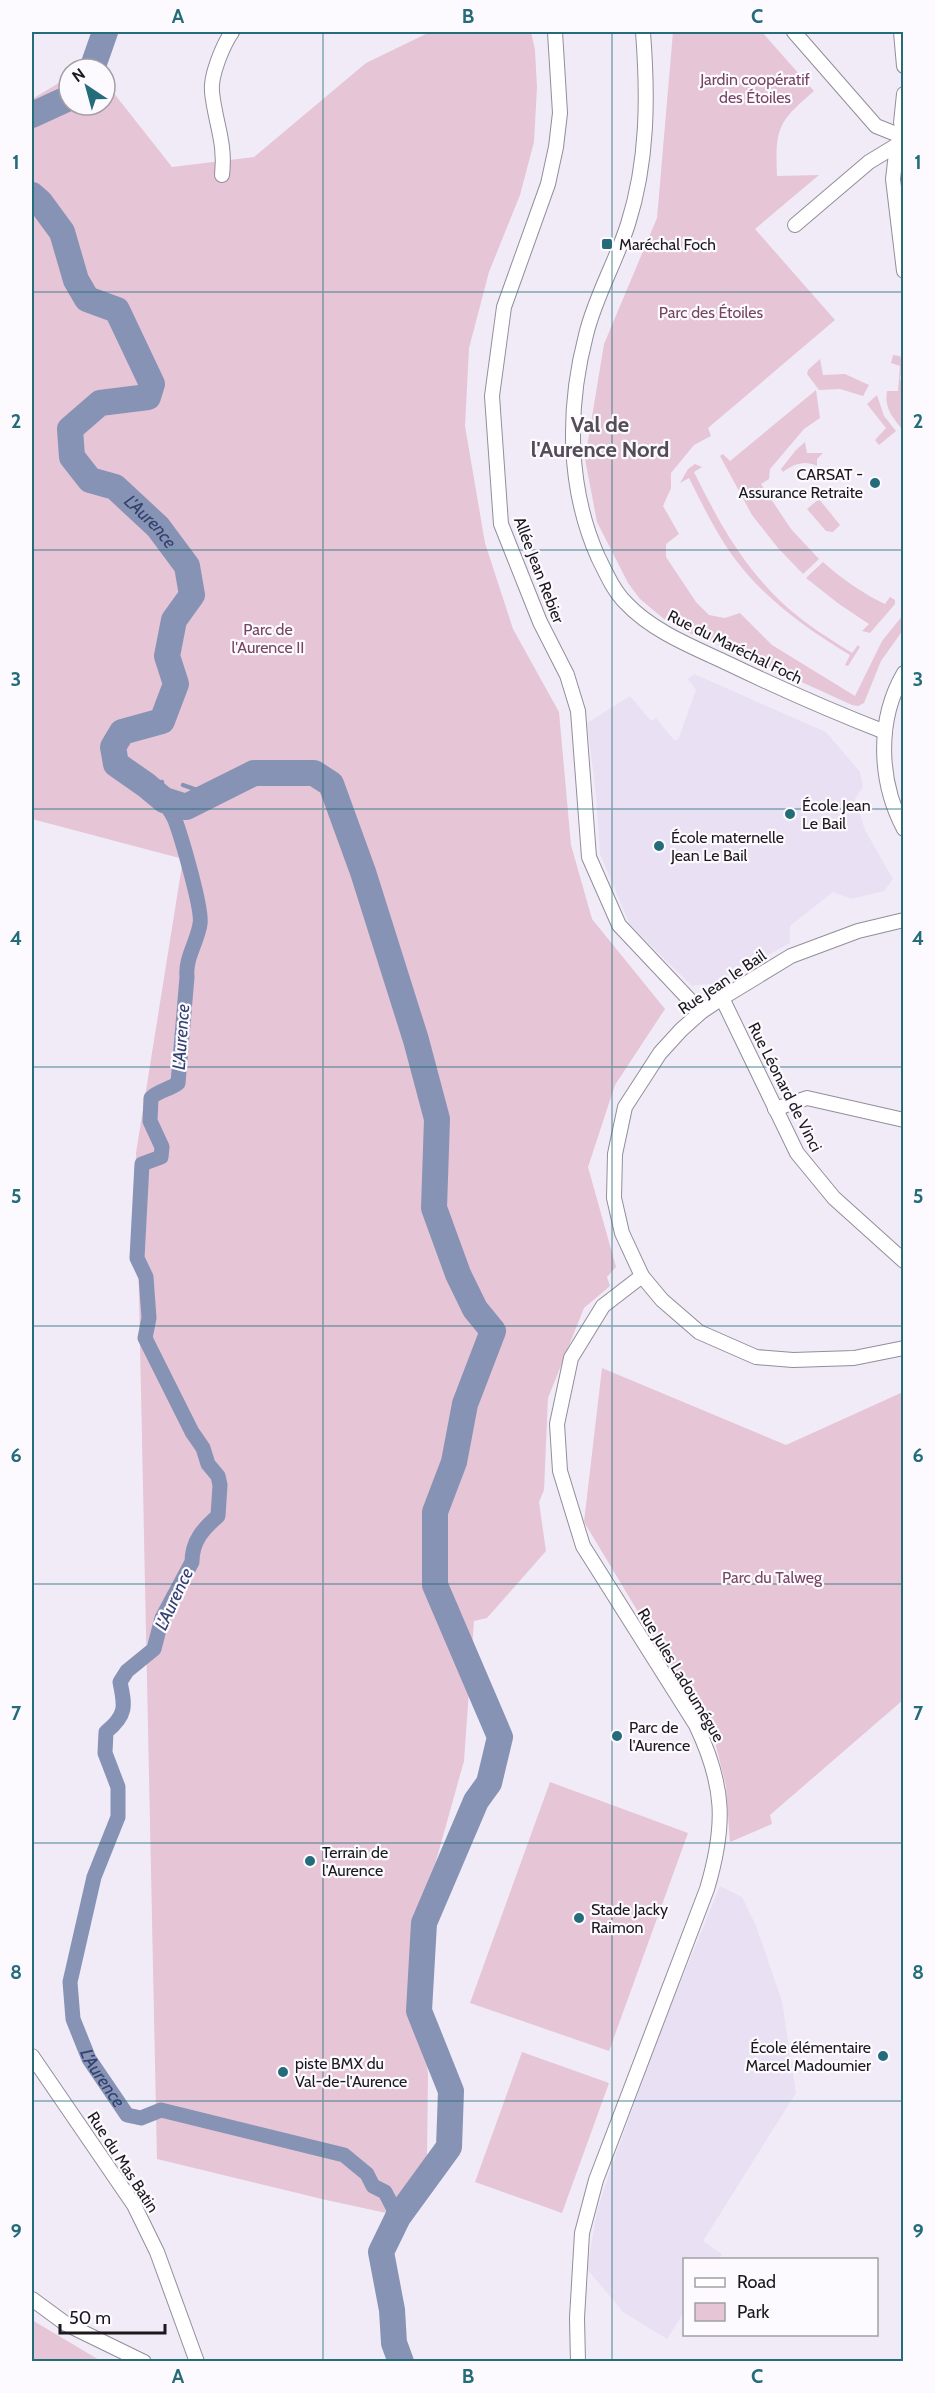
<svg xmlns="http://www.w3.org/2000/svg" width="935" height="2393" viewBox="0 0 935 2393" font-family="Cabin,sans-serif">
<style>
.built{fill:#e9e0f4}
.green{fill:#e6c5d7}
.lines{fill:none;stroke-linecap:round;stroke-linejoin:round}
.stream{stroke:#8793b4;stroke-width:4.5}
.canal{stroke:#8793b4;stroke-width:15}
.river{stroke:#8793b4;stroke-width:26}
.minor-casing{stroke:#938e9a;stroke-width:16}
.minor{stroke:#fff;stroke-width:14}
.grid{fill:none;stroke:#256c7a;stroke-width:1.5;stroke-opacity:0.55}
.poi-dot{fill:#256c7a;stroke:#fcfaff;stroke-width:2}
.labels{text-anchor:middle;dominant-baseline:central;stroke-width:4.5;stroke-linejoin:round;paint-order:stroke}
.park-label{font-size:16px;fill:#774563;stroke:#fcfaff}
.poi-label{font-size:16px;fill:#1b191e;stroke:#fcfaff;text-anchor:start}
.street-label{font-size:16px;fill:#1b191e;stroke:#fcfaff}
.water-label{font-size:18px;font-style:italic;fill:#32416e;stroke:#fcfaff}
.district-label{font-size:22px;font-weight:bold;fill:#524d57;stroke:#fcfaff}
.neatline{fill:none;stroke:#256c7a;stroke-width:2}
.grid-label{font-size:20px;text-anchor:middle;font-weight:bold;fill:#256c7a}
</style>
<rect width="100%" height="100%" fill="#f1ebf8"/>
<g class="built">
<path d="M694,674L826,732L860,772L863,787L855,799L865,830L893,879L884,891L851,899L833,892L790,926V943L718,983L692,986L630,925L600,854L596,794L587,723L630,696L651,721L656,718L674,740H678L696,690L688,679Z"/>
<path d="M720,1886L742,1897L756,1926L782,2001L796,2093L703,2241L722,2254L719,2259L684,2260V2312L667,2339L623,2312L587,2269L597,2211L610,2171L659,2035Z"/>
</g>
<g class="green">
<path d="M430,32H531L535,50L537,87L534,142L520,195L489,272L469,348L465,426L485,543L513,629L559,712L571,845L592,919L665,1009L615,1085L588,1167L616,1267L607,1277L610,1286L584,1308L548,1398L544,1490L539,1502L546,1551L487,1618L474,1621L464,1761L415,1936L428,2074L427,2157L391,2214L326,2200L157,2159L136,1153L183,859L32,819V99L69,77V105H105V82L172,167L254,157L366,63Z"/>
<path d="M673,32H762L814,91C778,122 775,128 777,176L819,175L755,229L835,320L708,428L711,436L694,445L671,473V488L663,506L679,534L666,544V557L696,602L709,615L725,618L740,613L772,645L855,696L882,641L903,615V630L881,661L864,703L858,706L852,705L742,655L687,632L664,619L640,599L628,583L597,522L585,459L604,344L657,218Z"/>
<path d="M893,355L900,356L904,365L900,378L903,386V430C893,418 884,408 887,391H898L900,366L891,363Z"/>
<path d="M820,359L823,375L845,374L869,385L863,396L840,389L819,390L807,374L808,370Z"/>
<path d="M816,390L820,418L804,429L770,469L769,479L761,484L791,529L819,559L803,574L778,548L752,515L720,456L723,454L730,461Z"/>
<path d="M877,395L884,416L896,431L879,445L875,440L886,428L867,404Z"/>
<path d="M805,442L807,453H823L817,459V466C804,460 794,464 783,472L781,469L796,450Z"/>
<path d="M695,464L702,467L694,472C719,523 745,570 788,608C807,625 830,639 852,653L858,645L860,647L848,666L845,665L850,655C805,628 763,598 732,555C715,531 702,504 689,478L680,483L688,469Z"/>
<path d="M819,499L840,525L833,532L826,531L807,509Z"/>
<path d="M823,562C842,579 862,593 885,604L890,597L895,600V604L870,633L862,631L869,624L839,604L806,578Z"/>
<path d="M602,1368L786,1445L903,1392V1700L770,1815L772,1824L730,1842L726,1786L714,1738L584,1522Z"/>
<path d="M550,1782L688,1833L609,2051L470,2003Z"/>
<path d="M522,2052L609,2083L562,2213L475,2182Z"/>
<path d="M32,2320L101,2361H32Z"/>
</g>
<g class="lines">
<g class="stream">
<path d="M146,785L162,782"/>
<path d="M183,785L211,795"/>
</g>
<path class="canal" id="s1" d="M164,800C167,807 172,813 175,820C181,836 203,910 200,924C197,943 185,958 187,977L178,1083C169,1090 159,1090 151,1098L150,1121L162,1147L161,1157L142,1164L137,1258L146,1277L149,1318L145,1338L192,1432L203,1448L208,1464L218,1476L220,1485L218,1516C203,1529 192,1541 192,1562L162,1618L154,1649L127,1671L120,1682C125,1706 127,1715 106,1732L105,1753L118,1787V1817L94,1877L70,1982L73,2019L89,2059L127,2115L141,2118L161,2110L344,2155L367,2174L373,2186L385,2192L398,2217"/>
<g class="river">
<path d="M92,69L105,32"/>
<path d="M32,115L69,98"/>
<path id="s2" d="M32,195L40,202L62,232L76,280L87,299L117,310L152,384L148,397L100,403L70,429L72,457L90,480L115,487L158,527L187,566L192,595L174,620L167,656L176,684L162,721L122,732L113,747L116,764L146,785L164,800L186,807L254,773H314L331,784L363,872L416,1040L437,1119L434,1208L458,1274L475,1309L493,1331L465,1404L454,1462L435,1512V1585L500,1737L489,1783L476,1801L424,1923L419,2011L451,2091L449,2147L398,2217L381,2252L392,2310L394,2343L401,2362"/>
</g>
<g class="minor-casing">
<g id="minor">
<path d="M555,32L560,113L556,147L548,184L504,307L492,396L501,524L540,622L567,675L578,711L589,857L619,925L701,1012"/>
<path d="M643,32C648,97 648,161 628,224C616,262 595,297 586,335C567,408 567,487 598,557C606,573 613,590 626,603C652,631 693,647 727,663C779,688 831,711 885,732"/>
<path d="M794,32L876,126L896,134"/>
<path d="M901,32L904,66"/>
<path d="M901,123L904,94"/>
<path d="M897,145L893,179L904,271"/>
<path d="M222,175C226,143 215,122 212,92C210,76 223,45 232,32"/>
<path d="M795,225L869,162L897,145"/>
<path d="M904,673C876,721 879,782 904,829"/>
<path d="M904,920L858,931L791,956L722,998L701,1012L681,1030L660,1053L625,1107L615,1154L614,1198L622,1233L642,1276L662,1300L699,1332L756,1357L793,1360L854,1358L904,1348"/>
<path d="M722,998L797,1153L834,1198L904,1261"/>
<path d="M775,1109L807,1098L904,1120"/>
<path d="M32,2056L134,2205L157,2252L197,2362"/>
<path d="M32,2299L66,2324L144,2362"/>
<path d="M578,2362L577,2318L582,2233L596,2180L707,1889C726,1825 725,1786 696,1725L583,1546L560,1471L557,1424L571,1358L603,1306L642,1276"/>
</g>
</g>
<use href="#minor" class="minor"/>
</g>
<path class="grid" d="M323,32V2362M612,32V2362M32,292H904M32,550H904M32,809H904M32,1067H904M32,1326H904M32,1584H904M32,1843H904M32,2101H904"/>
<g class="poi-dot">
<rect x="601" y="238" width="12" height="12" rx="3"/>
<circle cx="875" cy="483" r="6"/>
<circle cx="790" cy="814" r="6"/>
<circle cx="659" cy="846" r="6"/>
<circle cx="617" cy="1736" r="6"/>
<circle cx="310" cy="1861" r="6"/>
<circle cx="579" cy="1918" r="6"/>
<circle cx="883" cy="2056" r="6"/>
<circle cx="283" cy="2072" r="6"/>
</g>
<g class="labels">
<g class="park-label">
<text x="755" y="79">Jardin coopératif<tspan x="755" dy="18">des Étoiles</tspan></text>
<text x="711" y="312">Parc des Étoiles</text>
<text x="268" y="629">Parc de<tspan x="268" dy="18">l'Aurence II</tspan></text>
<text x="772" y="1577">Parc du Talweg</text>
</g>
<g class="poi-label">
<text x="619" y="244">Maréchal Foch</text>
<text x="863" y="474" text-anchor="end">CARSAT -<tspan x="863" dy="18">Assurance Retraite</tspan></text>
<text x="802" y="805">École Jean<tspan x="802" dy="18">Le Bail</tspan></text>
<text x="671" y="837">École maternelle<tspan x="671" dy="18">Jean Le Bail</tspan></text>
<text x="629" y="1727">Parc de<tspan x="629" dy="18">l'Aurence</tspan></text>
<text x="322" y="1852">Terrain de<tspan x="322" dy="18">l'Aurence</tspan></text>
<text x="591" y="1909">Stade Jacky<tspan x="591" dy="18">Raimon</tspan></text>
<text x="871" y="2047" text-anchor="end">École élémentaire<tspan x="871" dy="18">Marcel Madoumier</tspan></text>
<text x="295" y="2063">piste BMX du<tspan x="295" dy="18">Val-de-l'Aurence</tspan></text>
</g>
<g class="street-label">
<text transform="translate(539 570) rotate(69)">Allée Jean Rebier</text>
<text transform="translate(735 647) rotate(26)">Rue du Maréchal Foch</text>
<text transform="translate(722 982) rotate(-34)">Rue Jean le Bail</text>
<text transform="translate(785 1087) rotate(63)">Rue Léonard de Vinci</text>
<text transform="translate(681 1675) rotate(59)">Rue Jules Ladoumégue</text>
<text transform="translate(123 2162) rotate(57)">Rue du Mas Batin</text>
</g>
<g class="water-label">
<text stroke="none"><textPath href="#s2" startOffset="468">L'Aurence</textPath></text>
<text transform="translate(181 1037) rotate(-86)">L'Aurence</text>
<text transform="translate(174 1599) rotate(-65)">L'Aurence</text>
<text stroke="none"><textPath href="#s1" startOffset="1396">L'Aurence</textPath></text>
</g>
<g class="district-label">
<text x="600" y="424">Val de<tspan x="600" dy="25">l'Aurence Nord</tspan></text>
</g>
</g>
<rect width="935" height="2393" fill="none" stroke="#fcfaff" stroke-width="66"/>
<rect x="683" y="2258" width="195" height="78" fill="#fcfaff" stroke="#a2a0a5" stroke-width="1.5"/>
<rect x="695" y="2278" width="30" height="9" fill="#ffffff" stroke="#a2a0a5" stroke-width="1.5"/>
<text x="737" y="2288" font-size="18" fill="#1b191e">Road</text>
<rect x="695" y="2303" width="30" height="18" fill="#e6c5d7" stroke="#a2a0a5" stroke-width="1.5"/>
<text x="737" y="2318" font-size="18" fill="#1b191e">Park</text>
<g transform="translate(87 87) rotate(324)"><circle r="28" fill="#fcfaff" stroke="#a2a0a5" stroke-width="1.5"/>
<path d="M0-4.5L10 22L0 15L-10 22Z" fill="#256c7a"/>
<text y="-9" font-size="16" font-weight="bold" text-anchor="middle" fill="#1b191e">N</text>
</g>
<path d="M60 2324v9h105v-9" fill="none" stroke="#1b191e" stroke-width="3"/>
<text x="69" y="2324" font-size="18" fill="#1b191e" stroke="#fcfaff" stroke-width="4.5" paint-order="stroke">50 m</text>
<rect x="33" y="33" width="869" height="2327" class="neatline"/>
<g class="grid-label">
<text x="178" y="23">A</text>
<text x="468" y="23">B</text>
<text x="757" y="23">C</text>
<text x="16" y="169">1</text>
<text x="918" y="169">1</text>
<text x="16" y="428">2</text>
<text x="918" y="428">2</text>
<text x="16" y="686">3</text>
<text x="918" y="686">3</text>
<text x="16" y="945">4</text>
<text x="918" y="945">4</text>
<text x="16" y="1203">5</text>
<text x="918" y="1203">5</text>
<text x="16" y="1462">6</text>
<text x="918" y="1462">6</text>
<text x="16" y="1720">7</text>
<text x="918" y="1720">7</text>
<text x="16" y="1979">8</text>
<text x="918" y="1979">8</text>
<text x="16" y="2238">9</text>
<text x="918" y="2238">9</text>
<text x="178" y="2383">A</text>
<text x="468" y="2383">B</text>
<text x="757" y="2383">C</text>
</g>
</svg>
